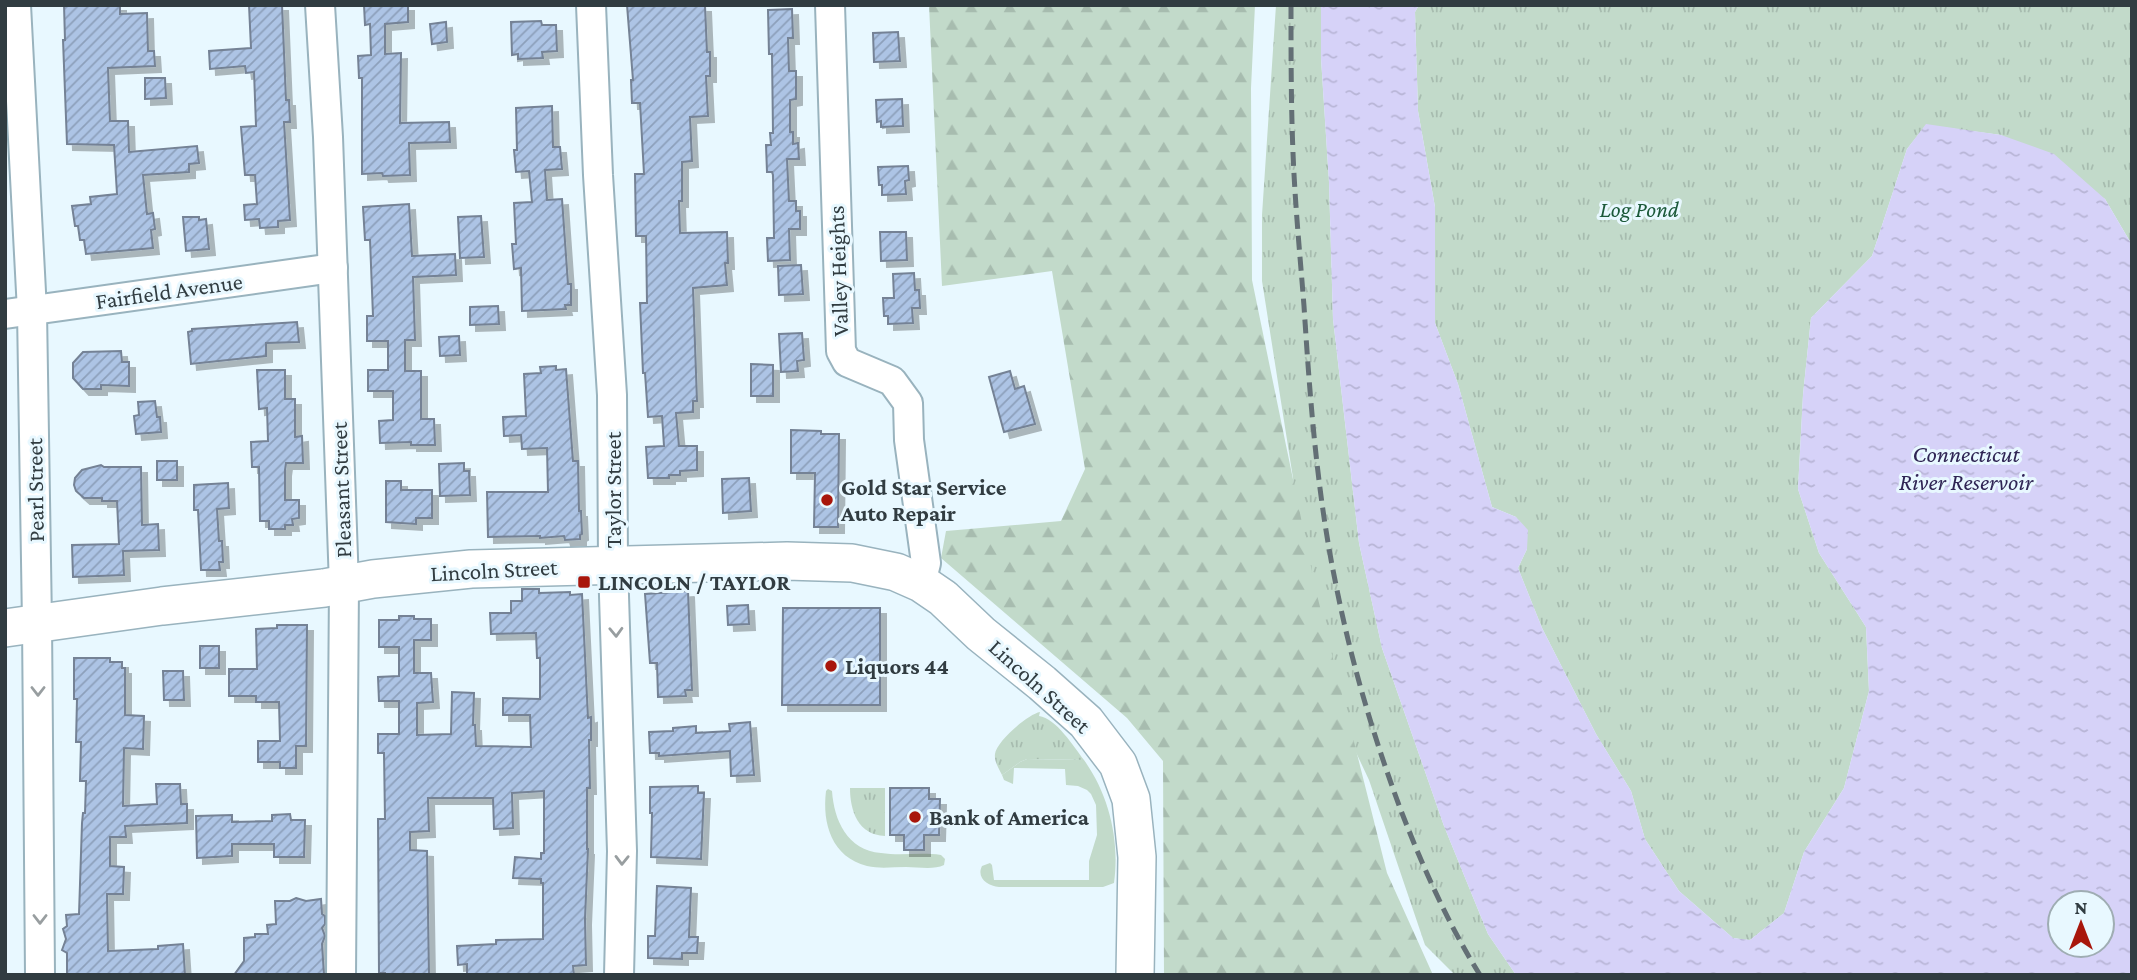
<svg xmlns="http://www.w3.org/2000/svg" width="2137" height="980" viewBox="0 0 2137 980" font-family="'Crimson Pro',serif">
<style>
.grass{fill:url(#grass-tufts)}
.forest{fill:url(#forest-firs)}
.garden{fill:#c2daca}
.water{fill:url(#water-ripples);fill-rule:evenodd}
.building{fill:url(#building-hatch);stroke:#748295;stroke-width:2;filter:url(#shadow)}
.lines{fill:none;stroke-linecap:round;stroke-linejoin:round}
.minor-casing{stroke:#99b3be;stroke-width:32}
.major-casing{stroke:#99b3be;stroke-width:40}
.minor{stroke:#fff;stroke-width:28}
.major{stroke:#fff;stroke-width:37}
.rail{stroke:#636f75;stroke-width:5;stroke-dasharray:14 7;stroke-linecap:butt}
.oneway{stroke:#989ea0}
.poi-dot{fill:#a8160c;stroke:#e8f8ff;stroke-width:2.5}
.labels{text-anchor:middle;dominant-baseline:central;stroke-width:6;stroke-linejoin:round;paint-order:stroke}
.park-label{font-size:23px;font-style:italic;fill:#1b5939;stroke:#e8f8ff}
.street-label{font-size:23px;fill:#313c41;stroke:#e8f8ff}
.poi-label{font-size:23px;font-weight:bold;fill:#313c41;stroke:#e8f8ff;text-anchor:start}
.water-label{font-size:24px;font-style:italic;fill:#2f2554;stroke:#e8f8ff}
</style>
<defs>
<pattern id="grass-tufts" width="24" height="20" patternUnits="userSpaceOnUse" patternTransform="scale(1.75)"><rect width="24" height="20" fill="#c2daca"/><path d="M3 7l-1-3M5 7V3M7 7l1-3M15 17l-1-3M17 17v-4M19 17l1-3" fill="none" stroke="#a7bcaf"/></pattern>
<pattern id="forest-firs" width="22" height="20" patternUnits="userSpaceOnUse" patternTransform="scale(1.75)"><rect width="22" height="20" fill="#c2daca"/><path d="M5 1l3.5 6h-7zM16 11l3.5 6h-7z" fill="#a7bcaf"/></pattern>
<pattern id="water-ripples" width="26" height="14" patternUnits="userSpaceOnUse" patternTransform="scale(1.75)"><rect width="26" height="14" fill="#d6d2f8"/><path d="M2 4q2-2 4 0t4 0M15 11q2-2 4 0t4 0" fill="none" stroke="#b8b5d6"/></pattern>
<pattern id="building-hatch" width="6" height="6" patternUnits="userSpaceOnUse" patternTransform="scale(1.75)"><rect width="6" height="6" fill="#adc4e5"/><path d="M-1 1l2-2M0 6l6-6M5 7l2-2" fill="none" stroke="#8da0bb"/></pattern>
<filter id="shadow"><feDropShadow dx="6" dy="6" stdDeviation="0" flood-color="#0004"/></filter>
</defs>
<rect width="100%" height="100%" fill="#e8f8ff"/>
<g class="grass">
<path d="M1276,5H1321V58L1329,182L1333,319L1359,543L1382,648L1444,826L1488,934L1516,975H1455L1425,945L1369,780L1337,712L1299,614L1293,478L1262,281V215Z"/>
<path d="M1419,5H2132V245L2105,199L2001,135L1926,125L1907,149L1872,256L1811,318L1803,395L1798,489L1819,553L1866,627L1869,691L1844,788L1804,852L1784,913L1750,940L1733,938L1679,891L1645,839L1631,791L1596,734L1542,628L1518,568L1527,549L1516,517L1492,507L1458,384L1435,323V207L1418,111L1415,12Z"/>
<path d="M1040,712L1039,716C1056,718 1074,747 1084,760L1027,759L1020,762L1002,775C999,769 994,761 995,754C996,742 1028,714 1040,712Z"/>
<path d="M850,788H885V836C858,835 850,811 850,788Z"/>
</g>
<path class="forest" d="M929,5H1255L1251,88L1252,280L1316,591L1387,873L1433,975H1164L1163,761L1127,718L941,558L946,531L1061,521L1085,469L1052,271L942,286Z"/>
<g class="garden">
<path d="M1027,759L1084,760C1109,795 1120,840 1114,883L1103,887H999C988,886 976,878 982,866L990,863L992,865L994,880H1089V861L1097,835L1096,805L1091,794L1087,790L1078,786L1066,785L1065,769L1014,768L1013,784L1004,780L1002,775L1020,762Z"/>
<path d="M828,789L832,791C834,820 847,850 881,853C901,856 921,852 941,855L945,859L944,865C934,870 918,867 906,867C893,867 880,869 867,866C832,857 822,824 826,791Z"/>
</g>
<path class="water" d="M1321,5H1419L1415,12L1418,111L1435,207V323L1458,384L1492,507L1516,517L1528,530L1527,549L1518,568L1542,628L1596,734L1631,791L1645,839L1679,891L1733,938L1750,940L1784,913L1804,852L1844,788L1869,691L1866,627L1819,553L1798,489L1803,395L1811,318L1872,256L1907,149L1926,124L2001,135L2054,154L2105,199L2132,245V975H1516L1488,934L1444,826L1382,648L1359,543L1333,319L1329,182L1321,58ZM2060,903H2102V945H2060Z"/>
<g class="building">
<path d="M64,5H120V14L147,13L148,51H154L155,66L108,68L110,121H128L129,152L197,146L199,163L189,164V172L143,175L147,214L153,213L155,229L151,230L153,248L86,254L84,240H80L78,226H75L72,206L91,204L90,197L117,194L114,145L67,144L63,40H65Z"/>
<path d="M249,5H282L286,100H289L290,122H284L290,220L278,221V227L260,228L259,219L245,220L244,205L257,204L255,175H245L241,127L256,126L254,72L246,73L245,66L210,69L209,51L251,48Z"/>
<path d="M364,5H408V22L385,24V54L401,53L400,123L449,122L450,142L409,143L410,175L383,176L382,173L362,174V78H359L358,56L371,55L370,24L365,25Z"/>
<path d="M627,5L705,6L707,52H710V76H706L708,116L690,117L692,161L682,162V201H679L680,233L727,232L728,263H725L727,285L693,288L697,401H693V412L676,413L679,446H697V470L680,471V475H669V478H648L646,447L664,446L662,416L648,417L645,373H643L640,303H647L646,236H636L635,174H644L640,103H632L631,80H633Z"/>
<path d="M792,9L793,38H788L789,71H796V99L790,100V132H793V144L798,143L799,159H787L789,201H796V211H800V229H789L790,260L768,261L767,238H774L773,175L772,172H767L766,145H771L770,133H773L772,54H769L768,10Z"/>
<path d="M541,21L542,25H556L557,51L542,52L543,58L518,59V54L512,55L511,22Z"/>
<path d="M446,22L447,42L432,44L430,24Z"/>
<path d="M898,32L900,61L874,62L873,33Z"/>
<path d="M145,78H165L166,98L145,99Z"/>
<path d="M902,99L903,126L881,127V121L877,122L876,100Z"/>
<path d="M552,106L553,147H560L562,169L545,170L547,200L562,199L568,284H571V305H565L566,309L522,311L521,268L514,269L512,244H516L514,203L532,202L529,171L516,172L514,150H517L516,108Z"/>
<path d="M908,166L909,180L905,181L906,194L882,195V185H879L878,167Z"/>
<path d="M409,204L412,256L455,254L456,275L413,277L415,340H405V371H421V419H434L435,445H411V442L380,443L379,421L393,420V391H368V370H388V341H367V316H373L370,240H365L363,207Z"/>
<path d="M481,216L484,257L460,258L458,217Z"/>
<path d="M183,217H199V220L206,219L209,249L186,251Z"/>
<path d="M880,232H906L907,260L881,261Z"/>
<path d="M801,265L803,294L779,295L778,266Z"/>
<path d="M914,273L915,290H919L920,308H912L913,323L888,324V316H884L883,298H894L893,274Z"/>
<path d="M498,306L499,324L470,325V307Z"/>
<path d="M297,322L299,342L266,343V356L191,364L188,332L192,331V329Z"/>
<path d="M802,333L804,360L797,361L798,371L781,372L779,334Z"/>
<path d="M459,336L460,355L440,356L439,337Z"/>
<path d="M121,351L122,362H129V386L101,385V389H83L73,378V363L83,352Z"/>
<path d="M751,364L773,365V396H751Z"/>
<path d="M556,366V370L566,369L573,461H578L579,511H581L582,534L580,535V539L565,540L564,536L540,538V536L488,537L487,492H548L547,448L522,449L521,435L504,436L503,417L526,416L524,374L541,373L540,367Z"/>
<path d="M257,370H285V399H295V437L302,436L303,463H286L285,470V500H299V518L292,519L293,525H285V529H269V521H260L259,467H252L251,442L268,441L267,408L259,409Z"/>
<path d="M1010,371L1015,389L1024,386L1035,424L1004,432L989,377Z"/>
<path d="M155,401L157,417H160L161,432L136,434L134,416L139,415L138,402Z"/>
<path d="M791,430L821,431V434H839L838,527H814L815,473H791Z"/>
<rect x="157" y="461" width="20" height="19"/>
<path d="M464,463V471H469L470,495L440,496L439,464Z"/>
<path d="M101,465L104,467H141L142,525L158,524L159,550L123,551L124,575L73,577L72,545L119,544L117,501H102V498H84L76,491L74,485L75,478L82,470Z"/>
<path d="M749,478L751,511L723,513L722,479Z"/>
<path d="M386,481H401V490H432V518H416V524L386,522Z"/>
<path d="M228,483L229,508L217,509L219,541H222L223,562H219L220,570H201L198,510H194V485Z"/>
<path d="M522,589H539V593L570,592V595L582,594L588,718L591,717V740H589L590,788H587V849H588L585,919L586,965L573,966L574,975H467V964L458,965L457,946L496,944V940L543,939V883H541V879L513,878L515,857L541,859V853H544V791L512,793L513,828L494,829L493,798H428L429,831L410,832V850L427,851L429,974L385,975V973H379L378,819H385L384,753H378V734H399V701H379L378,677L399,676V647H379V620H399V616H414V619H431V640H414V673H431L433,702L417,703V735L451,734L452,692L474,693L473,725H475L476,746L531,747L530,715H503V698L540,699V658H537L536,633L491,634L490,613H511V601H522Z"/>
<path d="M688,591L692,690H685L686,696L658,697L657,663H650L645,594Z"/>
<path d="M748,605L749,624L728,625L727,606Z"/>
<path d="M783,608H880V705H782Z"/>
<path d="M277,625H307L306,746H296V768H280V762H258V741H280L279,702H256V696H229V669H257L256,629L277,628Z"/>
<rect x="200" y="646" width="19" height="22"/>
<path d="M74,658H110V662H122V668H125V715L144,716L143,749L124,748L123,806L157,804L156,784H180L181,804H187V823L125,826L126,837H110V866L124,867L123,894H107L108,951L158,949V946L183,944L185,975H67V953L62,950L66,939L63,929L67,926L66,915L79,914L82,823L83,813H85L86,781H80L81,742H76L77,699H74Z"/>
<path d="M163,671H183L184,700H164Z"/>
<path d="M750,722L754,775L731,776L730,751L659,756V753H650L649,732L673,731V728L696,726V733L730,731L729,724Z"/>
<path d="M698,786V793H704L701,859L651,857L652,813H650V787Z"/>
<path d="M890,788H929V799H940L939,835H924V850H904V835H890Z"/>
<path d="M290,814L291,820H305L304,857H274V844H232V856L197,858L196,816L232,815V822L272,821V815Z"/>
<path d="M657,886L691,888L689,937H698L697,953H682V959L648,958V936H655Z"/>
<path d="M296,898L306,901L321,899L322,914L325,916V924L322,928L325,936L322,944L324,975H234L244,961V938L255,937V934H268L267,925L276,924L275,901H290Z"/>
</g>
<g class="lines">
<g class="minor-casing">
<g id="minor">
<path d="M16,5L32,311L37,623L40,975"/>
<path d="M320,5L328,137L344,585L341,975"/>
<path d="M591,5L598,175L612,395L613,564L622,851L619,975"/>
<path d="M830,5L841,351L847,362L892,381L908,403L909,440L926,563L921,583"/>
<path d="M5,314L333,268"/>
</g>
</g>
<g class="major-casing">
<path id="major" d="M5,628L162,606L324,588L373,579L471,569L787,561L852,563L896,572L921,583L943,598L981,634L1042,683L1086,722L1118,764L1131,799L1137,857L1135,975"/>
</g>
<use href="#minor" class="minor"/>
<use href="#major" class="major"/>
<path class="rail" d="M1291,5C1291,55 1291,104 1293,153C1295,204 1300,255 1304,306C1310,399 1317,494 1336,585C1351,661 1373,735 1400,808C1422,865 1447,922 1480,975"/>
</g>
<defs><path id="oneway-chevron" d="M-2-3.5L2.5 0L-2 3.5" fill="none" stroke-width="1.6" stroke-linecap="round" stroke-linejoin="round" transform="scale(1.75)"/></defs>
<g class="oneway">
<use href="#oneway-chevron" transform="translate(616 632) rotate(88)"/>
<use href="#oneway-chevron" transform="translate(38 691) rotate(90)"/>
<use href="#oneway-chevron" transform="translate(622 860) rotate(91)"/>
<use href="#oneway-chevron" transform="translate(40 919) rotate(90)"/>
</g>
<g class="poi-dot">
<circle cx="827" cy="500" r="7"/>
<rect x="577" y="575" width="14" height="14" rx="3.5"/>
<circle cx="831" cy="666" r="7"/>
<circle cx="915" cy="817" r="7"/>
</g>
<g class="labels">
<g class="park-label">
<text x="1639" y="209">Log Pond</text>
</g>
<g class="street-label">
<text transform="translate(838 271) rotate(-92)">Valley Heights</text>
<text transform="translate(169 291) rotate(-8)">Fairfield Avenue</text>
<text transform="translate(35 490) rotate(-91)">Pearl Street</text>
<text transform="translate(341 490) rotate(-92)">Pleasant Street</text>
<text transform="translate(613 490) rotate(-90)">Taylor Street</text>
<text transform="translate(494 570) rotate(-3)">Lincoln Street</text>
<text transform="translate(1040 686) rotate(42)">Lincoln Street</text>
</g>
<g class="poi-label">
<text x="841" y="487">Gold Star Service<tspan x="841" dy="26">Auto Repair</tspan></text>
<text x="598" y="582">LINCOLN / TAYLOR</text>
<text x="845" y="666">Liquors 44</text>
<text x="929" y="817">Bank of America</text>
</g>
<g class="water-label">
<text x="1966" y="453">Connecticut<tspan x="1966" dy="28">River Reservoir</tspan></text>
</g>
</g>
<rect width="2137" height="980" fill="none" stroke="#313c41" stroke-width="14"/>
<g transform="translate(2081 924)"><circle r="33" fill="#e8f8ff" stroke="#9fadb3" stroke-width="2"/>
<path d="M0-5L12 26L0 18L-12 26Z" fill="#a8160c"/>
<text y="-10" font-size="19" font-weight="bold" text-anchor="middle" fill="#313c41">N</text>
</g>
</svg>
